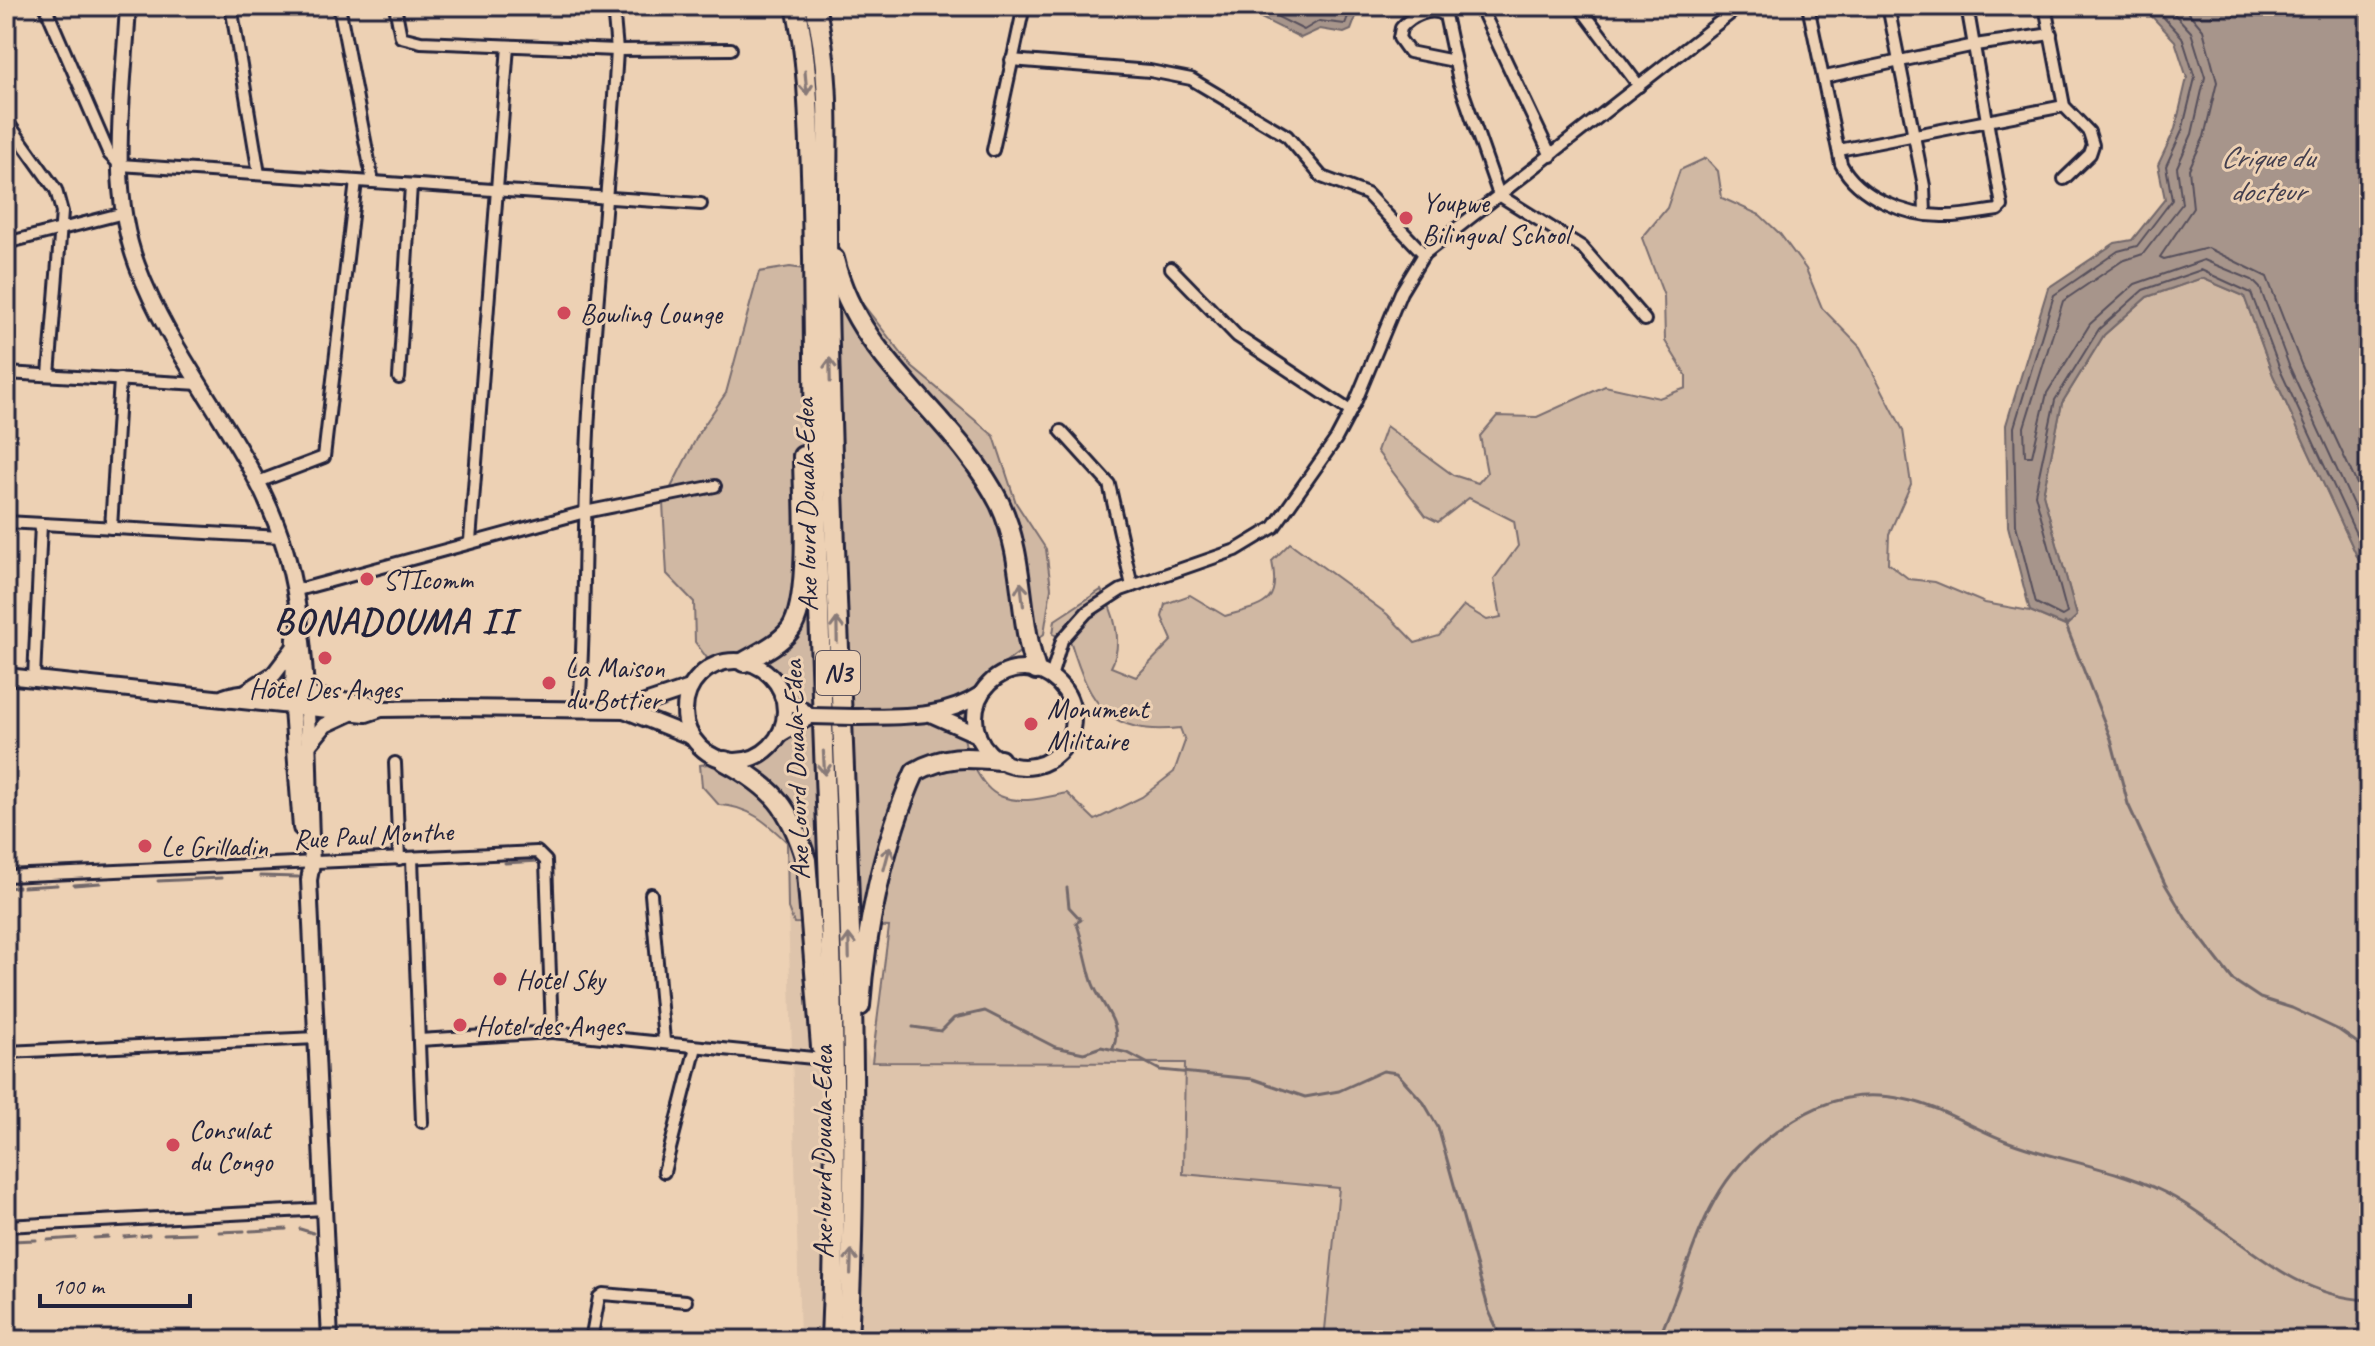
<svg xmlns="http://www.w3.org/2000/svg" width="2375" height="1346" viewBox="0 0 2375 1346" font-family="Caveat,sans-serif">
<style>
.built{fill:#dec4ab}
.green{fill:#d0b8a3;stroke:#796d6f;stroke-width:2}
.water{fill:#a7958b;stroke:#72676b;stroke-width:2}
.lines{fill:none;stroke-linecap:round;stroke-linejoin:round}
.shore{stroke:#57505b;stroke-width:2}
.stream{stroke:#72676b;stroke-width:3}
.street-casing{stroke:#22223b;stroke-width:16}
.secondary-casing{stroke:#22223b;stroke-width:20}
.highway-casing{stroke:#22223b;stroke-width:24}
.street{stroke:#edd1b4;stroke-width:10}
.secondary{stroke:#edd1b4;stroke-width:14}
.highway{stroke:#edd1b4;stroke-width:18}
.secondary-bridge-casing{stroke:#22223b;stroke-width:20;stroke-linecap:butt}
.secondary-bridge{stroke:#edd1b4;stroke-width:14}
.oneway{stroke:#887a78}
.poi-dot{fill:#d1495b;stroke:#edd1b4;stroke-width:3}
.labels{text-anchor:middle;dominant-baseline:central;stroke-width:6;stroke-linejoin:round;paint-order:stroke}
.shield{fill:#edd1b4;stroke:#5f565f;stroke-width:2}
.shield-label{font-size:26px;font-weight:bold;fill:#22223b}
.poi-label{font-size:28px;fill:#22223b;stroke:#edd1b4;text-anchor:start}
.street-label{font-size:28px;fill:#22223b;stroke:#edd1b4}
.water-label{font-size:30px;font-style:italic;fill:#433f4f;stroke:#edd1b4}
.district-label{font-size:36px;font-weight:bold;letter-spacing:2px;fill:#22223b;stroke:#edd1b4}
</style>
<rect width="100%" height="100%" fill="#edd1b4"/>
<filter id="ink" filterUnits="userSpaceOnUse"><feTurbulence type="fractalNoise" baseFrequency=".0125" numOctaves="2"/><feDisplacementMap in="SourceGraphic" scale="16" xChannelSelector="R" yChannelSelector="G"/><feConvolveMatrix kernelMatrix="1 2 1 2 8 2 1 2 1" color-interpolation-filters="sRGB"/></filter>
<g filter="url(#ink)">
<path class="built" d="M788,908L872,1062L1185,1063L1184,1174L1339,1187L1324,1340H800Z"/>
<path class="green" d="M1706,158L1718,171L1722,198L1760,215L1780,234L1806,269L1822,308L1860,347L1903,430L1911,484L1889,534L1888,563L1909,579L1935,582L1985,603L2030,611L2065,626L2077,616L2043,494L2062,403L2104,335L2147,297L2202,278L2244,296L2273,375L2369,582V1340H1324L1339,1188L1183,1174L1185,1063L872,1062L889,927L794,923L788,908L787,842C767,823 749,806 719,805L702,786L700,765C719,762 745,764 761,753C813,720 771,645 713,666L695,642L694,602L667,574L663,503L700,431L726,393L759,272L790,267L839,274L912,367L994,436L1016,503L1046,549L1051,588L1044,634C1020,653 987,672 972,700C968,707 963,721 963,729C964,750 980,788 1000,796C1021,805 1046,797 1067,793L1095,820L1142,797L1174,772L1185,741L1180,728C1109,736 1090,705 1071,643L1053,634L1055,620L1101,590C1114,611 1124,643 1111,667L1136,677L1172,640L1162,617L1165,604L1190,595L1225,616C1264,605 1281,605 1272,561L1290,543L1387,614L1415,643L1439,636L1464,606L1487,620L1501,617L1494,579L1518,546L1514,521L1469,498L1438,522L1426,516L1377,451L1386,426L1453,475L1478,483L1487,473L1480,436L1497,416L1537,417L1605,386L1659,398L1686,388V375L1665,341L1664,296L1642,238L1667,208L1680,170Z"/>
<g class="water">
<path d="M1237,6H1360L1351,30L1344,33L1320,29L1301,38Z"/>
<path d="M2142,6H2369V582L2273,375L2244,296L2202,278L2147,297L2104,335L2062,403L2043,494L2077,616L2066,626L2030,611L2008,526L2006,425L2048,288L2115,243L2132,240L2165,199L2158,165L2175,129L2187,78L2175,41Z"/>
</g>
<g class="lines">
<g class="shore">
<path d="M1256,6L1304,30L1319,21L1345,24L1352,6"/>
<path d="M2153,6L2182,37L2195,78L2182,131L2166,166L2172,200L2137,246L2118,251L2054,295L2014,427L2016,525L2036,603L2062,616L2067,613L2035,494L2055,400L2099,329L2143,290L2201,270L2251,293L2281,372L2369,562"/>
<path d="M2167,6L2191,32L2205,77L2192,134L2177,167L2182,204L2143,254L2122,261L2063,301L2024,427L2025,456H2032L2047,393L2090,324L2135,284L2204,260L2252,280L2260,288L2290,368L2369,539"/>
<path d="M2183,6L2203,30L2217,82L2204,137L2189,169L2193,208L2160,257L2164,259L2208,248L2267,277L2301,364L2369,510"/>
</g>
<g class="stream">
<path d="M68,221L87,216"/>
<path d="M16,235L56,224"/>
<path d="M2065,623L2111,739L2128,804L2165,884L2186,919L2233,980L2260,998L2292,1008L2339,1030L2369,1051"/>
<path d="M505,863L539,861"/>
<path d="M260,876L298,877"/>
<path d="M158,881L221,878"/>
<path d="M74,885L100,883"/>
<path d="M23,887L57,885"/>
<path d="M6,888L18,887"/>
<path d="M1067,888L1069,907L1081,920L1076,923C1080,927 1088,972 1093,984C1101,1005 1124,1025 1113,1048"/>
<path d="M913,1027L941,1031L954,1018L985,1011L1055,1047L1084,1053L1101,1047L1128,1053L1160,1070L1253,1079L1305,1097L1339,1091L1383,1071L1397,1073L1424,1103L1438,1127L1489,1311L1502,1340"/>
<path d="M179,1211L233,1209"/>
<path d="M89,1215L114,1214"/>
<path d="M7,1219H23"/>
<path d="M300,1229L313,1233"/>
<path d="M250,1231L286,1229"/>
<path d="M219,1232L244,1231"/>
<path d="M164,1234L195,1233"/>
<path d="M141,1236L149,1235"/>
<path d="M124,1237L135,1236"/>
<path d="M94,1238L108,1237"/>
<path d="M48,1240L76,1238"/>
<path d="M11,1241L36,1240"/>
<path d="M1658,1340C1699,1249 1699,1178 1794,1120C1829,1098 1861,1091 1903,1099C1941,1106 1973,1129 2009,1142C2062,1162 2125,1169 2175,1198C2240,1235 2289,1297 2369,1300"/>
</g>
<g class="street-casing">
<g id="street">
<path d="M45,6L109,154L120,165L701,204"/>
<path d="M231,6L259,174"/>
<path d="M339,6L373,182"/>
<path d="M395,6L401,37L421,42L617,50L731,49"/>
<path d="M1480,6L1551,156"/>
<path d="M1579,6L1639,86"/>
<path d="M1808,6L1841,164C1858,197 1906,216 1942,216C1961,217 1980,212 1998,210L2002,206L1967,6"/>
<path d="M1888,6L1924,186L1925,214"/>
<path d="M2045,6L2064,106L2089,132L2093,145L2090,154L2064,179"/>
<path d="M1011,60L1150,71L1191,79L1287,136L1322,177L1367,194L1424,254"/>
<path d="M1454,61L1409,52L1399,38L1401,28C1411,16 1431,6 1445,15L1459,81L1499,195L1582,247L1645,320"/>
<path d="M1825,77L1975,45L2051,34"/>
<path d="M6,120L56,190L62,212L49,375"/>
<path d="M993,150L1024,6"/>
<path d="M1839,150L2064,106"/>
<path d="M6,243L124,213"/>
<path d="M1171,268L1237,336L1350,411"/>
<path d="M6,373L200,384"/>
<path d="M399,378L411,185"/>
<path d="M1061,431L1109,484L1132,586"/>
<path d="M258,482L324,457L356,181"/>
<path d="M6,522L281,537"/>
<path d="M111,528L120,379"/>
<path d="M470,541L508,46"/>
<path d="M294,591L585,512L715,486"/>
<path d="M1051,677L1062,640L1087,612L1121,590L1236,550L1274,527L1336,439L1355,403L1401,292L1424,254L1740,6"/>
<path d="M34,678L41,524"/>
<path d="M579,710C586,611 583,512 589,413C597,292 610,171 617,50L613,6"/>
<path d="M395,763L399,859"/>
<path d="M412,859L422,1122"/>
<path d="M6,876L537,852L546,861L552,1032L823,1059"/>
<path d="M651,894L664,1041"/>
<path d="M419,1040L552,1032"/>
<path d="M6,1052L317,1038"/>
<path d="M664,1172L696,1047"/>
<path d="M6,1226L325,1209"/>
<path d="M591,1340L599,1297L603,1294L686,1301"/>
</g>
</g>
<g class="secondary-casing">
<g id="secondary">
<path d="M128,6C124,89 107,185 137,265C174,366 254,446 285,549C312,641 307,766 312,863L309,880L330,1340"/>
<path d="M295,638L292,709L301,828"/>
<circle cx="735" cy="711" r="50"/>
<circle cx="1024" cy="718" r="49"/>
<path d="M6,676L366,714L381,709L452,708L624,710L690,688"/>
<path d="M247,691L274,674L293,649"/>
<path d="M782,696L811,716"/>
<path d="M224,697C253,684 333,700 367,703L381,709"/>
<path d="M624,710L692,737"/>
<path d="M933,715L978,735"/>
<path d="M854,717C899,716 942,720 981,694"/>
<path d="M779,735L811,716"/>
<path d="M307,747L325,725L349,714"/>
</g>
</g>
<g class="highway-casing">
<g id="highway">
<path d="M796,6C808,60 809,117 811,173C815,282 813,392 816,502C822,781 843,1061 831,1340"/>
<path d="M815,6C833,77 826,154 827,226C827,302 830,379 832,455C840,749 864,1046 848,1340"/>
<path d="M834,259C858,362 955,414 1000,504C1025,557 1018,616 1036,670"/>
<path d="M744,662C760,653 779,644 790,630C812,601 803,494 803,456"/>
<path d="M725,761C774,788 790,807 806,860L821,1047"/>
<path d="M860,1006C865,932 884,840 915,772C945,755 966,757 1000,760"/>
</g>
</g>
<use href="#street" class="street"/>
<use href="#secondary" class="secondary"/>
<use href="#highway" class="highway"/>
<g class="secondary-bridge-casing">
<path id="secondary-bridge" d="M811,716L854,717"/>
</g>
<use href="#secondary-bridge" class="secondary-bridge"/>
</g>
<defs><path id="oneway-shaft" d="M-6 0H5M1.5-3L5.5 0L1.5 3" fill="none" stroke-width="1.6" stroke-linecap="round" stroke-linejoin="round" transform="scale(2)"/></defs>
<g class="oneway">
<use href="#oneway-shaft" transform="translate(806 83) rotate(85)"/>
<use href="#oneway-shaft" transform="translate(830 370) rotate(-91)"/>
<use href="#oneway-shaft" transform="translate(1022 594) rotate(-97)"/>
<use href="#oneway-shaft" transform="translate(837 630) rotate(-91)"/>
<use href="#oneway-shaft" transform="translate(824 763) rotate(87)"/>
<use href="#oneway-shaft" transform="translate(887 858) rotate(-75)"/>
<use href="#oneway-shaft" transform="translate(849 946) rotate(-91)"/>
<use href="#oneway-shaft" transform="translate(851 1262) rotate(-88)"/>
</g>
</g>
<g class="poi-dot">
<circle cx="1406" cy="218" r="8"/>
<circle cx="564" cy="313" r="8"/>
<circle cx="367" cy="579" r="8"/>
<circle cx="325" cy="658" r="8"/>
<circle cx="549" cy="683" r="8"/>
<circle cx="1031" cy="724" r="8"/>
<circle cx="145" cy="846" r="8"/>
<circle cx="500" cy="979" r="8"/>
<circle cx="460" cy="1025" r="8"/>
<circle cx="173" cy="1145" r="8"/>
</g>
<g class="labels">
<rect class="shield" x="816" y="651" width="44" height="44" rx="6"/>
<g class="shield-label">
<text x="838" y="673">N3</text>
</g>
<g class="poi-label">
<text x="1422" y="202">Youpwe<tspan x="1422" dy="32">Bilingual School</tspan></text>
<text x="580" y="313">Bowling Lounge</text>
<text x="383" y="579">STIcomm</text>
<text x="565" y="667">La Maison<tspan x="565" dy="32">du Bottier</tspan></text>
<text x="325" y="688" text-anchor="middle">Hôtel Des Anges</text>
<text x="1047" y="708">Monument<tspan x="1047" dy="32">Militaire</tspan></text>
<text x="161" y="846">Le Grilladin</text>
<text x="516" y="979">Hotel Sky</text>
<text x="476" y="1025">Hotel des Anges</text>
<text x="189" y="1129">Consulat<tspan x="189" dy="32">du Congo</tspan></text>
</g>
<g class="street-label">
<text transform="translate(806 505) rotate(-91)">Axe lourd Douala-Edea</text>
<text transform="translate(796 770) rotate(-92)">Axe Lourd Douala-Edea</text>
<text transform="translate(373 835) rotate(-3)">Rue Paul Monthe</text>
<text transform="translate(822 1152) rotate(-90)">Axe lourd Douala-Edea</text>
</g>
<g class="water-label">
<text x="2267" y="157">Crique du<tspan x="2267" dy="34">docteur</tspan></text>
</g>
<g class="district-label">
<text x="395" y="621">BONADOUMA II</text>
</g>
</g>
<rect width="2375" height="1346" fill="none" stroke="#edd1b4" stroke-width="32"/>
<rect x="16" y="16" width="2343" height="1314" fill="none" stroke="#22223b" stroke-width="3" filter="url(#ink)"/>
<path d="M40 1294v12h150v-12" fill="none" stroke="#22223b" stroke-width="4"/>
<text x="52" y="1294" font-size="24" fill="#22223b" stroke="#edd1b4" stroke-width="6" paint-order="stroke">100 m</text>
</svg>
